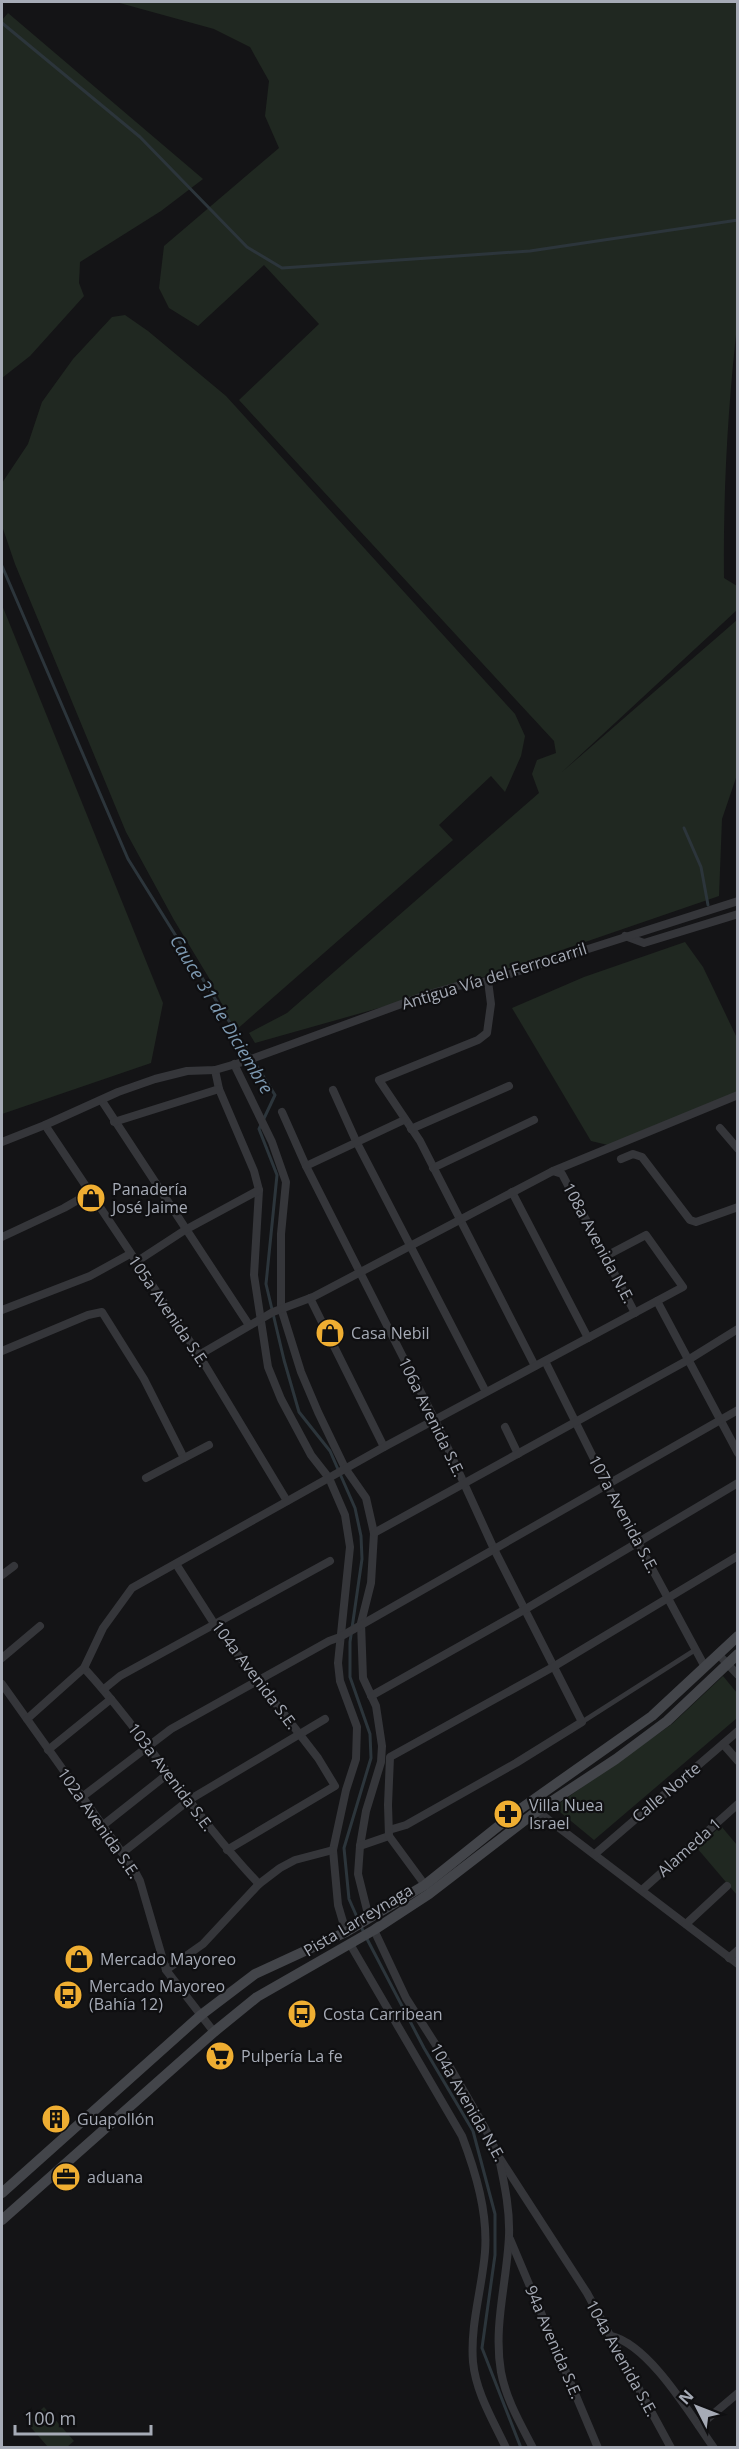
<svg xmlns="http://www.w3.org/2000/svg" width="739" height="2449" viewBox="0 0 739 2449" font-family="'Open Sans',sans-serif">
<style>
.green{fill:#202821}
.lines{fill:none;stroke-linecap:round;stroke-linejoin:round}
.stream{stroke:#2c353b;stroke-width:3}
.pedestrian{stroke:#35363a;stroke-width:5}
.minor{stroke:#35363a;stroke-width:8}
.secondary{stroke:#43454a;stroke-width:10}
.labels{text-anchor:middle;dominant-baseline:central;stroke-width:4.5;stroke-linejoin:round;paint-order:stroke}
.street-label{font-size:16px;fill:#a6abb6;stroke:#0f0f11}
.poi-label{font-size:16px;fill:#a6abb6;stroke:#0f0f11;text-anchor:start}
.water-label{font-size:18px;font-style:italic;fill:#7d99b1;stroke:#0f0f11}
</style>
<rect width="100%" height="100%" fill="#141416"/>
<g class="green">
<path d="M116,2H737L738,317C728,403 723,491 724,578L737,586V610L562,772L737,620V775L722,819L719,896L457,986L255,1043L249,1033L287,1013L539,793L532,774L537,760L556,753L554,741L239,400L319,324L264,265L198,326L169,308L159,288L164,246L279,148L265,116L269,81L250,47L214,29Z"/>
<path d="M8,13L203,179L161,211L80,262L79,283L84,296L30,356L2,378V20Z"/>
<path d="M125,315L148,331L226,396L515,714L525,736L521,756L505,792L491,776L439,825L453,840L235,1031L209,978L174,920L126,832L15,564L2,526V483L28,444L42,402L73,359L112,317Z"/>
<path d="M2,605L163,1003L151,1063L2,1114Z"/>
<path d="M685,942L703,967L737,1038V1099L612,1146L591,1141L512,1008L584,977Z"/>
<path d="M723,1676L737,1693V1718L594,1840L554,1807L672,1724Z"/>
<path d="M721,1826L737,1845V1895L697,1848Z"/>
<path d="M44,2407L74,2441L67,2447H48L27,2423Z"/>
</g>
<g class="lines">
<g class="stream">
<path d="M2,23L140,137L247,247L282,268L530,251L738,220"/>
<path d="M2,566L128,859L275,1095L259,1129L277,1175L266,1284L284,1360L299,1412L330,1451L355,1508L361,1536L362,1559L350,1642V1677L370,1734L371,1758L344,1848L349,1899L364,1933"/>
<path d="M684,828L701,867L708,905"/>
<path d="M367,1939L424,2048L473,2131L495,2214V2255L482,2348L521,2448"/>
</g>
<path class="pedestrian" d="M582,1722L695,1650"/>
<g class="minor">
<path d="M625,936L644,943L738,914"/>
<path d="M488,981L491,1004L487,1033L478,1040L379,1080L420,1141L535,1366"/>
<path d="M234,1064L272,1142L286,1182L281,1234V1308L301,1372L318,1412L345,1468L366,1498L374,1533L371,1583L361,1623L363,1678L376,1706L382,1746L381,1762L366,1811L360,1846L358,1874L369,1918"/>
<path d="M215,1070L219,1089L254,1171L259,1190L254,1275L268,1367L281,1399L311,1455L329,1478L345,1515L350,1547L338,1663L340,1681L357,1727L356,1759L346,1790L333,1850L338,1905L346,1932"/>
<path d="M333,1090L356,1141L486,1392"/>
<path d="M102,1101L249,1325"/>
<path d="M282,1112L306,1166L435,1420L494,1549L582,1722L516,1763L406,1825L389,1830"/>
<path d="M114,1122L219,1089"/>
<path d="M45,1125L199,1355L287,1501"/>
<path d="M720,1128L738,1149"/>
<path d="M411,1129L509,1086"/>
<path d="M2,1142L45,1125L118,1092L155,1079L187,1071L215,1070L246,1061L426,995L457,986L488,981L738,901"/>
<path d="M621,1159L633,1154L642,1157L690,1220L696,1222L738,1207"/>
<path d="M306,1166L404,1120"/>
<path d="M433,1168L534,1120"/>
<path d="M553,1171L738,1095"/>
<path d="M512,1192L588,1338"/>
<path d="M2,1237L64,1208L90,1193"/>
<path d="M136,1262L185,1230L259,1190"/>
<path d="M310,1298L384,1447"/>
<path d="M657,1301L738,1453"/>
<path d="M2,1310L90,1276L130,1254"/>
<path d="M2,1351L88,1315L102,1312L144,1379L184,1458"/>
<path d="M199,1355L273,1312L313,1297L553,1171L562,1174L635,1313"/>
<path d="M545,1361L607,1485L705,1667"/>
<path d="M505,1427L518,1454"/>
<path d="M146,1478L209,1445"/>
<path d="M374,1533L688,1360L738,1329"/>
<path d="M176,1564L215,1625L318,1758L335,1786L227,1850"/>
<path d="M2,1575L14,1566"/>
<path d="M718,1654L738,1675"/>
<path d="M2,1658L40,1626"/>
<path d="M84,1668C147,1737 195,1817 259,1884"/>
<path d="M2,1684L133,1868L140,1881L166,1970L214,2032"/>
<path d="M104,1689L120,1676L330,1561"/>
<path d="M371,1696L524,1610L738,1483"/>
<path d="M27,1719L84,1668L103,1628L132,1588L384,1447L683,1287L646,1235L606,1256"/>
<path d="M723,1744L738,1761"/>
<path d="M48,1750L111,1699"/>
<path d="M82,1797L171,1729L329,1641L340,1637L738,1410"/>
<path d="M537,1811L738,1964"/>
<path d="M102,1826L169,1773"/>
<path d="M360,1846L389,1836"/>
<path d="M122,1853L189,1800L325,1719"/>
<path d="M595,1854L738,1731"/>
<path d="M425,1885L389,1836L388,1805L390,1757L553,1667L738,1556"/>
<path d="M642,1890L738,1804"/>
<path d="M686,1924L727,1886"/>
<path d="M374,1930L406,1998L450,2067L485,2128L499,2157L587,2293L671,2448"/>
<path d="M350,1944L462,2136C476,2173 488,2213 485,2252C482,2289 470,2325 473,2362C476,2393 493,2420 506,2448"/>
<path d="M729,1958L738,1950"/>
<path d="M166,1970L203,1944L259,1884L280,1868L295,1860L333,1850"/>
<path d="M500,2163C505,2187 510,2211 509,2236C507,2282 493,2326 501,2372C506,2399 520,2423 533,2448"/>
<path d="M510,2239L598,2448"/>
<path d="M611,2336C650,2345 691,2416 714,2448"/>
<path d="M699,2426L738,2393"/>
</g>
<g class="secondary">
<path d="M2,2193L201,2015L255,1974L346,1932L425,1885L516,1812L652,1716L738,1636"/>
<path d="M2,2220L214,2032L257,1997L374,1930L429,1894L537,1811L616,1759L667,1721L738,1654"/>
</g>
</g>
<defs>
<g id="shop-disc" transform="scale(1.5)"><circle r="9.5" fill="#efae32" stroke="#0f0f11"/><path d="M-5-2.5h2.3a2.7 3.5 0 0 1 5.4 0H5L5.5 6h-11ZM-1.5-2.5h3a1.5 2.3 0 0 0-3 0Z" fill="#111"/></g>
<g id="pharmacy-disc" transform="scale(1.5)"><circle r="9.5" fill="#efae32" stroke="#0f0f11"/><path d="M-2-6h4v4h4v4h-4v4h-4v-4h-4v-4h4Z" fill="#111"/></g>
<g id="bus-disc" transform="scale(1.5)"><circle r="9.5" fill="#efae32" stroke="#0f0f11"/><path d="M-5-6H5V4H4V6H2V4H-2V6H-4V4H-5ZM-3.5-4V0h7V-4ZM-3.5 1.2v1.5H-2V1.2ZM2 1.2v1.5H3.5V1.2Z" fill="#111"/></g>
<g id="supermarket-disc" transform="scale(1.5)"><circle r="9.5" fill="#efae32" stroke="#0f0f11"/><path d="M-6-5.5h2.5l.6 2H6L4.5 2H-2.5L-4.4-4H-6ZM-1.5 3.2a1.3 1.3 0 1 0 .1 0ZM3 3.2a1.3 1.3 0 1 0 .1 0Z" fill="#111"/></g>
<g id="building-disc" transform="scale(1.5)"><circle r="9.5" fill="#efae32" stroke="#0f0f11"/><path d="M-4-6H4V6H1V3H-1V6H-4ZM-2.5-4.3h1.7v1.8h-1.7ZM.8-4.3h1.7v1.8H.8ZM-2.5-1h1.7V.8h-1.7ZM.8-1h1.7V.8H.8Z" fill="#111"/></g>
<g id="office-disc" transform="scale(1.5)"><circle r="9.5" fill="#efae32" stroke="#0f0f11"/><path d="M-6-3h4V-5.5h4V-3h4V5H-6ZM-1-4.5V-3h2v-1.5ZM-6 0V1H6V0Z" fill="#111"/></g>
</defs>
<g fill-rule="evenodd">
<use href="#shop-disc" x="91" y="1198"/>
<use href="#shop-disc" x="330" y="1333"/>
<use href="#pharmacy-disc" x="508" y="1814"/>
<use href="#shop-disc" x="79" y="1959"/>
<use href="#bus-disc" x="68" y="1995"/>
<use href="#bus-disc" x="302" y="2014"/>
<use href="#supermarket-disc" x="220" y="2056"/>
<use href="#building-disc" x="56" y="2119"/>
<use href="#office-disc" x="66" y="2177"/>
</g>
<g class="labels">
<g class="street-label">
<text transform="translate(494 976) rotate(-17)">Antigua Vía del Ferrocarril</text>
<text transform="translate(599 1243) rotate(62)">108a Avenida N.E.</text>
<text transform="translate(169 1311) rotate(56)">105a Avenida S.E.</text>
<text transform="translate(432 1417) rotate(64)">106a Avenida S.E.</text>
<text transform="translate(624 1514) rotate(62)">107a Avenida S.E.</text>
<text transform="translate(255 1675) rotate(53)">104a Avenida S.E.</text>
<text transform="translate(171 1777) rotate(53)">103a Avenida S.E.</text>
<text transform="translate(666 1792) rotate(-40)">Calle Norte</text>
<text transform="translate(99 1823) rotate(55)">102a Avenida S.E.</text>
<text transform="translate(689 1847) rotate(-42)">Alameda 1</text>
<text transform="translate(358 1920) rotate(-31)">Pista Larreynaga</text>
<text transform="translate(468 2102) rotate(60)">104a Avenida N.E.</text>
<text transform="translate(554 2342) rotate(67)">94a Avenida S.E.</text>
<text transform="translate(622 2358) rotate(61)">104a Avenida S.E.</text>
</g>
<g class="poi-label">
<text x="112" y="1189">Panadería<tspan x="112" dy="18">José Jaime</tspan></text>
<text x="351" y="1333">Casa Nebil</text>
<text x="529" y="1805">Villa Nuea<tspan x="529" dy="18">Israel</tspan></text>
<text x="100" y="1959">Mercado Mayoreo</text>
<text x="89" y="1986">Mercado Mayoreo<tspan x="89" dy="18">(Bahía 12)</tspan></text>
<text x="323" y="2014">Costa Carribean</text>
<text x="241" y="2056">Pulpería La fe</text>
<text x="77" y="2119">Guapollón</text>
<text x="87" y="2177">aduana</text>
</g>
<g class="water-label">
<text transform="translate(222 1014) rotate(59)">Cauce 31 de Diciembre</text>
</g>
</g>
<rect width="739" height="2449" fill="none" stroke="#a6abb6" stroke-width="6"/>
<g transform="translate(697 2407) rotate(312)" stroke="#0f0f11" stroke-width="4.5" paint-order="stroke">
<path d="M0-4.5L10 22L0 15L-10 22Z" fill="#a6abb6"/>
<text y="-9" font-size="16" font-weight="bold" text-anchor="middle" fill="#a6abb6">N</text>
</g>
<path d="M15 2425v9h136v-9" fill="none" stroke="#a6abb6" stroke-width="3"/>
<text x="24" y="2425" font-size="18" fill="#a6abb6" stroke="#0f0f11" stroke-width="4.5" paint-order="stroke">100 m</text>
</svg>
